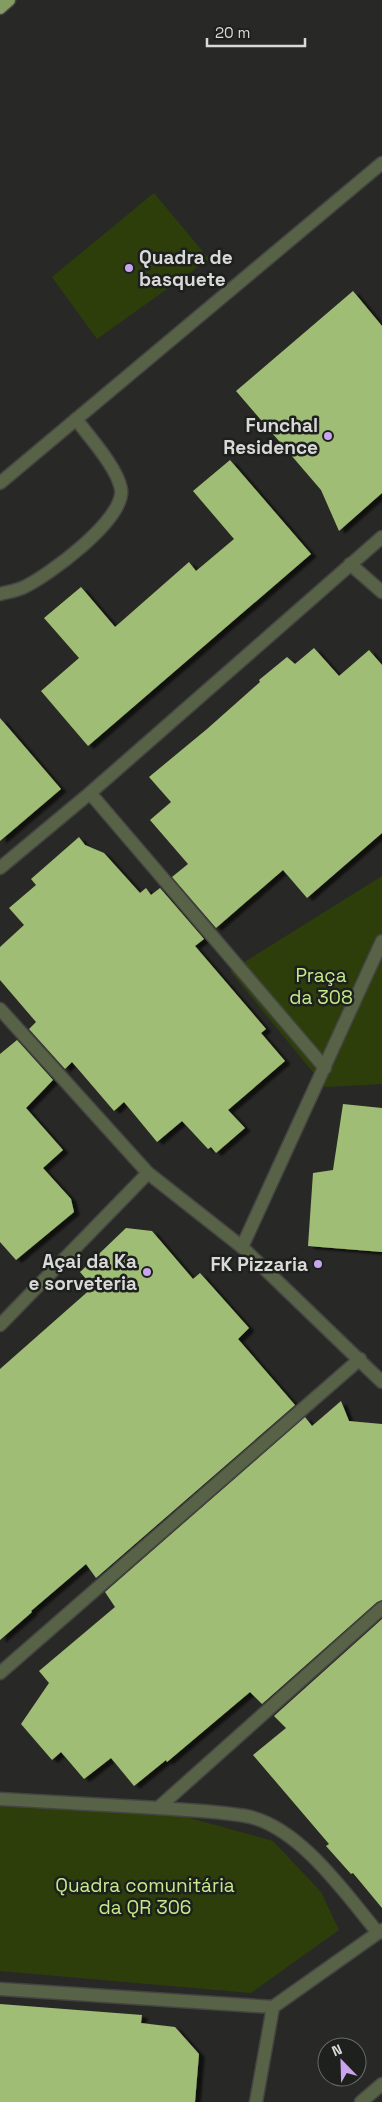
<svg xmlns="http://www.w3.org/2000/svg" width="382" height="2102" viewBox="0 0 382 2102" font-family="'Space Grotesk',sans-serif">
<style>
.green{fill:#2d3e0b}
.building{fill:#a0bd76;filter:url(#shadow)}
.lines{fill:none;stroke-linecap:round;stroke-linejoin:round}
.minor-casing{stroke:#444542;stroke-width:15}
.major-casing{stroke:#444542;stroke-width:15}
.minor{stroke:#576247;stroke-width:12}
.major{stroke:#849b61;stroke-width:12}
.poi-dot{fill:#c9a5ee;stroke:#1e201d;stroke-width:2}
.labels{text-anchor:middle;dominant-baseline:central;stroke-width:5;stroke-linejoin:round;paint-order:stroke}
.poi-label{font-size:19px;font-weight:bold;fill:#d9dad8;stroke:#1e201d;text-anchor:end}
.park-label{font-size:19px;fill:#c4ea89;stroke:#1e201d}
</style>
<defs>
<filter id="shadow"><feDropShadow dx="5.5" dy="3" stdDeviation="1" flood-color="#0009"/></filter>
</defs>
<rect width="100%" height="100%" fill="#282926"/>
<g class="green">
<path d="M154,193L209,259L97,339L52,277Z"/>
<path d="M382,876V1084L325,1087L230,971Z"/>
<path d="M0,1806L161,1810L273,1841L321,1892L339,1930L251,1993L0,1971Z"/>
</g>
<g class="building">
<path d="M353,291L382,326V493L339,531L321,490L236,391Z"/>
<path d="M230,460L311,554L88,746L41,691L79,658L44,618L81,587L115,627L189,562L196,571L234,539L193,491Z"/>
<path d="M314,648L339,676L369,650L382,665V833L307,898L283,870L216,928L172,877L188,864L150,820L171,802L149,777L207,729L260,682L259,680L287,657L295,664Z"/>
<path d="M0,718L61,789L0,841Z"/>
<path d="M79,837L85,845L104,853L140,893L146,888L151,895L160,888L204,939L195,946L266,1029L261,1033L285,1061L228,1110L245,1128L216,1153L211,1147L208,1149L182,1121L157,1142L124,1102L114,1111L72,1062L65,1069L29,1029L36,1022L0,980V947L24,925L9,908L36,885L31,879Z"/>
<path d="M17,1040L53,1080L26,1108L63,1150L43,1168L71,1199L74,1212L16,1260L0,1242V1054Z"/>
<path d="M343,1104L382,1108V1252L308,1246L313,1173L333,1170Z"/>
<path d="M126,1228L152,1231L193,1279L200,1273L249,1328L238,1339L295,1405L96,1578L86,1564L31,1611L32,1612L0,1640V1369L93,1287L80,1272Z"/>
<path d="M341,1401L349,1421L382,1424V1600L377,1602L262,1704L250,1692L167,1762L166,1760L134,1786L111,1758L84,1779L61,1752L52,1760L21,1724L49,1683L39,1671L115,1607L105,1592L305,1417L312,1426Z"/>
<path d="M382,1619V1908L353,1873L351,1874L326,1846L329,1844L253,1755L286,1728L274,1716Z"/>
<path d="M0,2004L142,2015L141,2023L175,2027L199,2054L195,2102H0Z"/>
</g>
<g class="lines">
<g class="minor-casing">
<g id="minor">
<path d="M0,483L382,163"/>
<path d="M350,564L382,592"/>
<path d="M0,594C7,592 15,591 22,588C47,577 126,519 121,489C117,467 89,437 76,419"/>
<path d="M90,793L325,1068"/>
<path d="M0,868L90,793L382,537"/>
<path d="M0,1009L148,1173L242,1247L382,1382"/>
<path d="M242,1247L382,941"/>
<path d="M0,1325L148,1173"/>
<path d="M0,1673L360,1359"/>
<path d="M0,1799L158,1808L382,1608"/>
<path d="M158,1808C187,1810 217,1811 246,1816C299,1826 346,1894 378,1933"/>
<path d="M0,1989L273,2007L382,1930"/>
<path d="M256,2102L273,2007"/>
<path d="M361,2102L382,2084"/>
</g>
</g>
<g class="major-casing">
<path id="major" d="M0,8L9,0"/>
</g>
<use href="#minor" class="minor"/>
<use href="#major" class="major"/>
</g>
<g class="poi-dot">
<circle cx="129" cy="268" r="5"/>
<circle cx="328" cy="436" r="5"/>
<circle cx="318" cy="1264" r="5"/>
<circle cx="147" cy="1272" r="5"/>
</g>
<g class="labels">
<g class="poi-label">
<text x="139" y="257" text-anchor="start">Quadra de<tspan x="139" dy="22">basquete</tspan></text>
<text x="318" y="425">Funchal<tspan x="318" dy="22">Residence</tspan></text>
<text x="137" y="1261">Açai da Ka<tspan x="137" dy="22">e sorveteria</tspan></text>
<text x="308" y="1264">FK Pizzaria</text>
</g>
<g class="park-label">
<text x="321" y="975">Praça<tspan x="321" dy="22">da 308</tspan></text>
<text x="145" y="1885">Quadra comunitária<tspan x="145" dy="22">da QR 306</tspan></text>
</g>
</g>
<g transform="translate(342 2062) rotate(337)"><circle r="24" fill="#1e201d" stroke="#696a68"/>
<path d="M0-4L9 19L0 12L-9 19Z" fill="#c9a5ee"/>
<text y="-8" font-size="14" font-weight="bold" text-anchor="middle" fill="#d9dad8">N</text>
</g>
<path d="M207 38v8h98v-8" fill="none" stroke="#d9dad8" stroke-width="2.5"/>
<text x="215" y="38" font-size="15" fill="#d9dad8" stroke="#1e201d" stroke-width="4" paint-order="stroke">20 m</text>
</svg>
